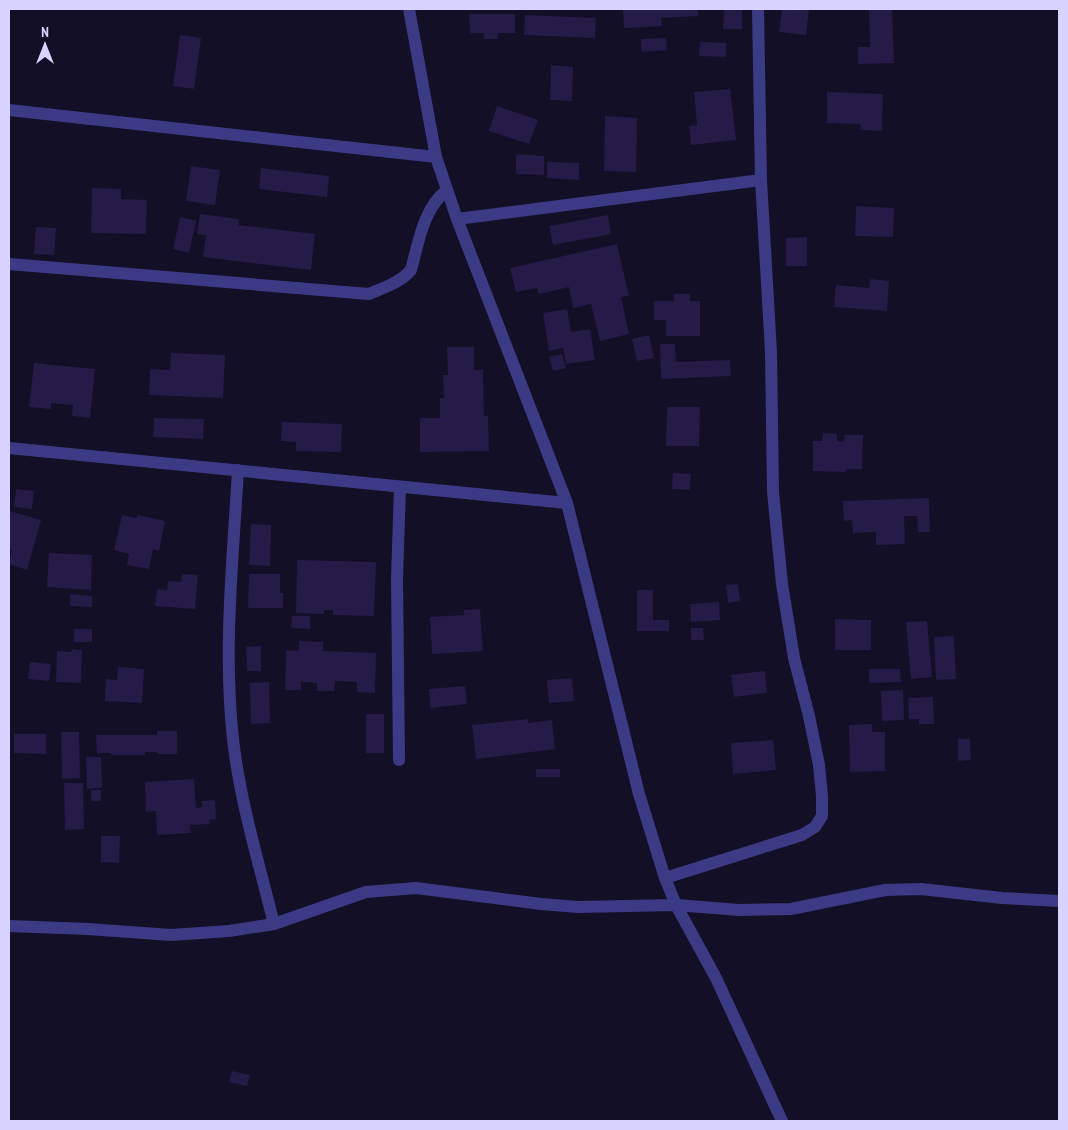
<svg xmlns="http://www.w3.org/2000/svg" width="1068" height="1130" viewBox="0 0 1068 1130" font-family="'PT Sans Narrow',sans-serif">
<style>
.building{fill:#241b47}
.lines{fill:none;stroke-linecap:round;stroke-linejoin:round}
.minor{stroke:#3d3a85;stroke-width:12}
</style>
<rect width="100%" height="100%" fill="#130f26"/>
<g class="building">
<path d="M623,9H698V16L661,18L662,26L624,28Z"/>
<path d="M724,9H742V29H723Z"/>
<path d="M782,9H809L806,35L779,32Z"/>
<path d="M869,9H892L894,63L858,64V47H870Z"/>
<path d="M469,14H515V33H498V39H484V33H470Z"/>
<path d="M525,15L596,18L595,38L524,35Z"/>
<path d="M180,35L201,38L194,89L173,86Z"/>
<path d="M666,38L667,50L642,52L641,39Z"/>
<path d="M700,42L726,43V57L699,56Z"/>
<path d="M551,65L573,67L572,101L550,100Z"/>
<path d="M730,89L736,140L691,145L689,126L697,125L694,92Z"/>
<path d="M827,92L883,94L882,131L860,130L861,124L827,123Z"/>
<path d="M497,106L538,120L529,144L489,131Z"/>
<path d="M605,116L637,118L636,172L604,171Z"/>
<path d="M516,154L544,156V175L516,174Z"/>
<path d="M547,162L579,163V180L547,178Z"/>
<path d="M191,166L220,170L215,205L186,201Z"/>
<path d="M261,168L329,176L327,197L259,189Z"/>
<path d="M92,188L121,189V199L147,200L146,234L91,233Z"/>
<path d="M856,206L894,208L893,237L855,236Z"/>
<path d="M200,214L239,219L238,225L315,234L311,270L203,257L206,235L197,234Z"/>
<path d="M608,215L611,234L553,245L549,226Z"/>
<path d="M180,217L196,221L189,253L173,249Z"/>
<path d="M36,227L56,228L54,255L34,254Z"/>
<path d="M807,237V266H786V238Z"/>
<path d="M617,244L629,296L621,297L629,334L600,341L591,304L573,308L569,287L539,294L537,288L516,292L510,268Z"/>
<path d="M870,279L889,281L887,311L834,307L836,285L869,288Z"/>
<path d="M674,294H690V301H700V336H666V320H654V301H674Z"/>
<path d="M567,309L571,332L590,329L595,360L566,364L563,348L549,351L543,313Z"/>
<path d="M649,335L654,358L637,361L632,339Z"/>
<path d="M660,344H675L676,362L730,360L731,376L661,379Z"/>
<path d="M447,347H474V370H483L484,416H488L489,451L420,452V418H440V398H444L443,375H448Z"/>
<path d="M171,353L225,355L223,398L149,395L150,369L170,370Z"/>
<path d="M562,354L566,368L553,371L549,357Z"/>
<path d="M34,363L95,369L90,418L72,416L73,405L51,403V409L29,407Z"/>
<path d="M667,407H700L699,446H666Z"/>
<path d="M154,418L204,419L203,439L153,437Z"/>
<path d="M282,422L342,424L341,452L296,451V442L281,441Z"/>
<path d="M823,433L837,434V441L844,442L845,435H863L862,469H846V472L813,471V441H822Z"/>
<path d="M673,473L691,474L690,490L672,489Z"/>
<path d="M16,489L34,491L32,509L14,507Z"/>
<path d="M929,498L930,532H918L917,516H904L905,544L876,545V532L853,533L852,520L844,521L843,501Z"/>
<path d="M9,511L41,520L27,570L9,564L12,550L9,549Z"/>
<path d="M122,515L137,518V515L165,521L159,551L153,549L149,569L127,565L129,554L114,550Z"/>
<path d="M251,524L271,525L270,566L249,565Z"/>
<path d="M49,553L92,555L91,590L47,587Z"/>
<path d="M297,560L376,562L374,616L333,615V610H324V614L296,613Z"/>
<path d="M182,574L198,575L195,609L155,606L157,589L167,590L168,581L181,582Z"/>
<path d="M249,574H280V593H283V608H248Z"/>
<path d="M738,584L740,601L728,603L726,585Z"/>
<path d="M637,590H653V620H669V631H637Z"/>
<path d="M70,594L92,596V607L70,606Z"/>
<path d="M719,602L720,620L691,622L690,604Z"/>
<path d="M480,609L483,651L432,654L430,617L464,615V610Z"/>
<path d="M292,616H310V629L291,628Z"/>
<path d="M835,619L871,620V650H835Z"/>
<path d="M927,621L932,677L911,679L906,622Z"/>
<path d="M691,628H703L704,640H691Z"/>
<rect x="74" y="629" width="18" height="13"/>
<path d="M954,636L956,679L936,680L934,637Z"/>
<path d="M299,641L323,642V651L376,653L375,693L357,692V682L335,681L334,691H317V683L301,682V690H285L286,650L299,651Z"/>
<path d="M261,646V671H247L246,647Z"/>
<path d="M72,649L82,650L81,683L56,682L57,651L71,652Z"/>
<path d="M30,662L51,664L49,681L28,679Z"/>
<path d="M118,667L144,669L142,703L105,701L106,679L117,680Z"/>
<path d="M869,669H900L901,682L869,683Z"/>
<path d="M765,671L767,693L734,697L731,675Z"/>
<path d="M572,678L574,701L549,703L547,680Z"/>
<path d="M269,682L270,723L251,724L250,683Z"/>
<path d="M465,686L467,704L430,708L429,689Z"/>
<path d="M903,690L904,720L882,721L881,691Z"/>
<path d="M933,697L934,724H919V719H909L908,698Z"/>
<rect x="366" y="714" width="18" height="39"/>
<path d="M528,719V723L552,720L555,749L476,759L472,725Z"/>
<path d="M872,724V732H885V771L850,772L849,725Z"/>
<path d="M157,731H177V754H157V752H145V755H111V753H97L96,735H157Z"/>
<path d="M61,732H79L80,778L62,779Z"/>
<path d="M14,734H46V754L14,753Z"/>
<path d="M958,739H970L971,760L958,761Z"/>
<path d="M773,740L776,770L733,774L731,743Z"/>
<path d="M86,757H101L102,788L87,789Z"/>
<rect x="536" y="769" width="24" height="8"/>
<path d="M194,779L196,808L202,807V801L215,800L216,819L209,820L210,824L190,825L191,833L157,835L156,811L146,812L145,782Z"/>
<path d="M64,783H83L84,829L65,830Z"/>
<rect x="91" y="790" width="10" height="11"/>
<path d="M101,836H120L119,863L101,862Z"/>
<path d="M232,1071L250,1075L247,1086L229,1082Z"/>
</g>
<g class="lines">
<g class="minor">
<path d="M409,9L436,157L457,219L567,503L639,794L665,878L676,905L716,978L782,1121"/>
<path d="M9,110L436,157"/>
<path d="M457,219L761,180"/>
<path d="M9,264L369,294C385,287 400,283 411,270C419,241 423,209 447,190"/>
<path d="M9,448L567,503"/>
<path d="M238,470C233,559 223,650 233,739C240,802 259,863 274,924"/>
<path d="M399,760L397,579L400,487"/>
<path d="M665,878L802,835L815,827L822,816V796L819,765L809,716L794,658L782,584L773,492L771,352L761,180L758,9"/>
<path d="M9,926L88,929L171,935L229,931L274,924L366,892L416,888L541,904L578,907L676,905L739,910L791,909L885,890L921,889L1002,898L1059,901"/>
</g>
</g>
<rect width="1068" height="1130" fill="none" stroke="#d9d4ff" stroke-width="20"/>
<g transform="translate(45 45)" stroke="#130f26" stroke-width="4" paint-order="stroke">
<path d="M0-4L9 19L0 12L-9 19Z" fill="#d9d4ff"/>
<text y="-8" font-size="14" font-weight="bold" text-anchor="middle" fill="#d9d4ff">N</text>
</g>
</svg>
